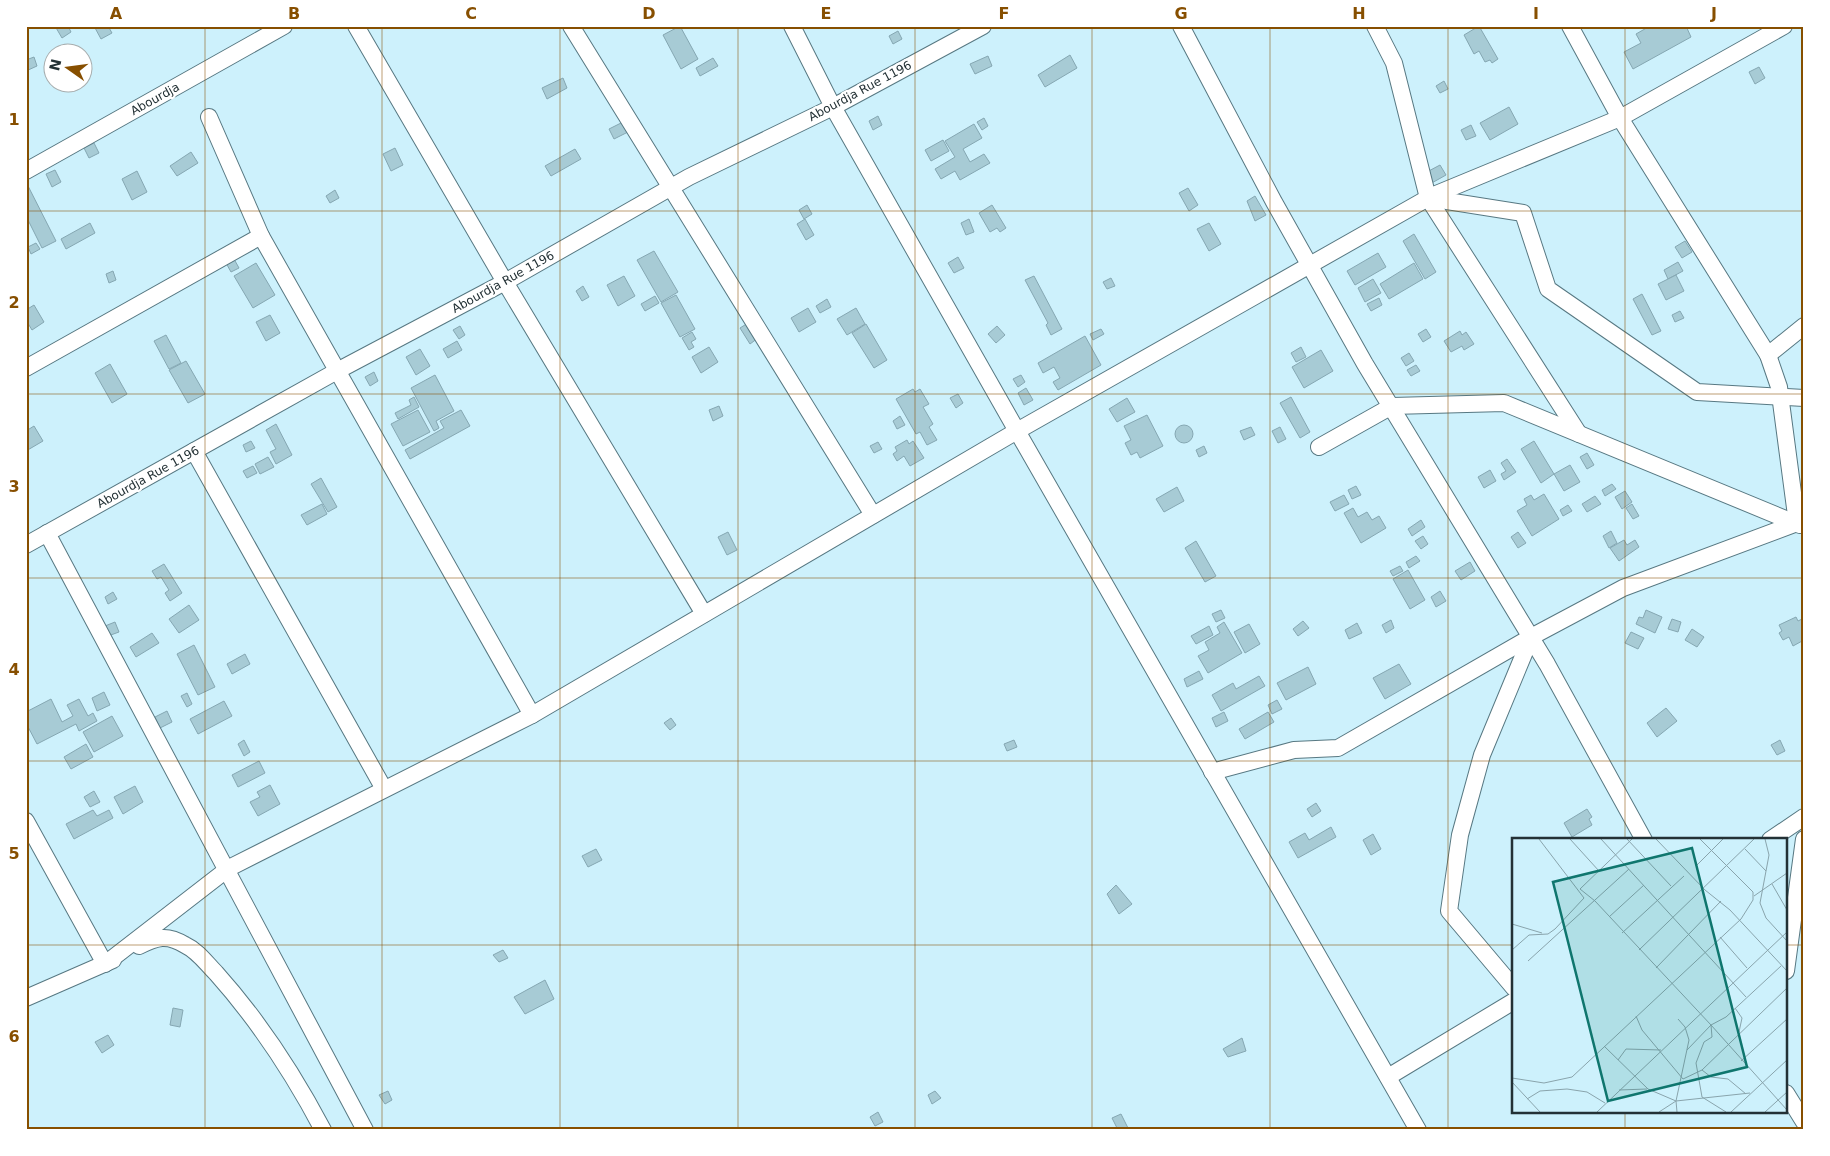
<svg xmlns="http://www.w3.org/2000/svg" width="1830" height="1156" viewBox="0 0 1830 1156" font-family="'DejaVu Sans',sans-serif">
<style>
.building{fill:#a7cbd5;stroke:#85a7b2}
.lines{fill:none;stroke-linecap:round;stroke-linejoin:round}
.minor-casing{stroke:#577882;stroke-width:18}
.minor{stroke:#fff;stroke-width:16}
.grid{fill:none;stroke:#874f00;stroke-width:1;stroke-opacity:0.55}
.labels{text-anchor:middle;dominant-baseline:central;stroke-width:4.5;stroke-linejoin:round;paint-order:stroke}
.street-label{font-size:12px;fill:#233135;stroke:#fff}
.inset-road{fill:none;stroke:#89a4ac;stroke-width:1}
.view{fill:#0f766e;fill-opacity:0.15;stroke:#0f766e;stroke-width:2.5}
.inset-edge{fill:none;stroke:#233135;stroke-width:2.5}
.neatline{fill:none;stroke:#874f00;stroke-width:2}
.grid-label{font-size:16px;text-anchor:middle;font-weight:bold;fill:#874f00}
</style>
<rect width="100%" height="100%" fill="#cdf1fc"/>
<g class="building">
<path d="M55,26H68L71,32L62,38Z"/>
<path d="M94,26H108L112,33L101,39Z"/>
<path d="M680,26L698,59L681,69L663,35Z"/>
<path d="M1479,26L1498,59L1492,63L1490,60L1485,62L1479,51L1474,54L1464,35Z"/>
<path d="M1650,26H1686L1691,37L1633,69L1624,52L1641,43L1636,34Z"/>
<path d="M898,31L902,39L893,44L889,36Z"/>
<path d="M1070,55L1077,68L1045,87L1038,75Z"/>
<path d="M988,56L992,66L975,74L970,64Z"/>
<path d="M34,57L37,66L26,71V60Z"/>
<path d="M713,58L718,66L700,76L696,68Z"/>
<path d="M1759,67L1765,78L1755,84L1749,72Z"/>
<path d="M563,78L567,88L547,99L542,88Z"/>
<path d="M1444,81L1448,89L1440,93L1436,86Z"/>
<path d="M1509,107L1518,124L1490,140L1480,123Z"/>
<path d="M878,116L882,125L873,130L869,121Z"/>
<path d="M984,118L988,126L982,130L977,122Z"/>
<path d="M625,121L630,131L614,139L609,129Z"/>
<path d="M974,124L982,138L963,149L970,162L984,154L990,163L960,180L955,171L941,179L935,169L955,157L945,141Z"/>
<path d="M1471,125L1476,136L1466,140L1461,130Z"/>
<path d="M943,140L949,151L931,161L925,150Z"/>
<path d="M94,143L99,153L89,158L84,148Z"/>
<path d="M395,148L403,165L391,171L383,154Z"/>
<path d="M575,149L581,159L551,176L545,166Z"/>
<path d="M191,152L198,163L177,176L170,166Z"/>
<path d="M1440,165L1446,175L1430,184L1425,173Z"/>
<path d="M55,170L61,182L52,187L46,174Z"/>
<path d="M137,171L147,192L132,200L122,179Z"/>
<path d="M26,182L56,241L42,248L26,216Z"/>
<path d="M1188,188L1198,205L1189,211L1179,193Z"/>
<path d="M335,190L339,198L330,203L326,196Z"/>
<path d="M1255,196L1266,215L1255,221L1247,201Z"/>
<path d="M807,205L812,214L804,219L799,210Z"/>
<path d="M992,205L1006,228L1000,232L997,228L990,232L979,213Z"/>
<path d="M805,219L814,235L806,240L797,224Z"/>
<path d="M969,219L974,232L966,235L961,223Z"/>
<path d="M90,223L95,233L66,249L61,239Z"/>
<path d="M1209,223L1221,244L1209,251L1197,229Z"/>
<path d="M1414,234L1436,272L1425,279L1403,241Z"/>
<path d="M1685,241L1692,252L1682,258L1675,247Z"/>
<path d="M36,243L40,249L31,254L28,247Z"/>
<path d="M654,251L678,292L661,302L637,260Z"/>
<path d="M1378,253L1386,267L1355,285L1347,271Z"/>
<path d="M958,257L964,268L954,273L948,263Z"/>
<path d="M234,259L239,268L231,272L226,263Z"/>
<path d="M1678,262L1683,271L1668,279L1664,270Z"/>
<path d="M256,263L275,295L253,308L234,276Z"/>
<path d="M1414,263L1423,279L1389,299L1380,284Z"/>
<path d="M113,271L116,280L109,283L106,274Z"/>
<path d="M1676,275L1684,291L1666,300L1658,284Z"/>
<path d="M624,276L635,296L618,306L607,285Z"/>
<path d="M1034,276L1062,329L1051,335L1046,325L1048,323L1025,280Z"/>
<path d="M1111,278L1115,286L1107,289L1103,282Z"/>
<path d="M1373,279L1381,293L1365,302L1358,288Z"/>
<path d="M583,286L589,297L582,301L576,291Z"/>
<path d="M1642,294L1661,331L1652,335L1633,299Z"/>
<path d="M676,295L695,329L680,337L661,303Z"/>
<path d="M655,296L659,303L645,311L641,304Z"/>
<path d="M1379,298L1382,305L1371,311L1367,304Z"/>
<path d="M827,299L831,307L820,313L816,306Z"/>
<path d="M34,305L44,322L32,330L26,320V310Z"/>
<path d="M808,308L816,322L799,332L791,318Z"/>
<path d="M856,308L865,324L847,335L837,319Z"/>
<path d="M1680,311L1684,318L1675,322L1672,315Z"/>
<path d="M270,315L280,333L266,341L256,322Z"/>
<path d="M748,323L758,338L750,344L740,328Z"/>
<path d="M866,324L887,360L874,368L852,333Z"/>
<path d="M460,326L465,335L459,339L453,330Z"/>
<path d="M997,326L1005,335L996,343L988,334Z"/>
<path d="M1101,329L1104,334L1093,340L1090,334Z"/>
<path d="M1426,329L1431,337L1423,342L1418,334Z"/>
<path d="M1460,331L1462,335L1466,332L1474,344L1464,350L1462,346L1451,352L1444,341Z"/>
<path d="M692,332L696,339L691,342L694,347L689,350L682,338Z"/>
<path d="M166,335L181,363L169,369L154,341Z"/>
<path d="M1085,336L1101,365L1058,390L1053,382L1060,378L1054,367L1043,373L1038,363Z"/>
<path d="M457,341L462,350L448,358L443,349Z"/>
<path d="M709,347L718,362L701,373L692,357Z"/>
<path d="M1301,347L1306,357L1296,362L1291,353Z"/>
<path d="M420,349L430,366L416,375L406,357Z"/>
<path d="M1321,350L1333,371L1304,388L1292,367Z"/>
<path d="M1409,353L1414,361L1406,366L1401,358Z"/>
<path d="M186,361L205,394L188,403L169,370Z"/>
<path d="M110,364L127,394L112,403L95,373Z"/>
<path d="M1416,365L1420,371L1411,376L1407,370Z"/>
<path d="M374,372L378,381L370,386L365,377Z"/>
<path d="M435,375L454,411L436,421L439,428L434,431L411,388Z"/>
<path d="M1021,375L1025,382L1018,387L1013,379Z"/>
<path d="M1026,388L1033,400L1024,405L1018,393Z"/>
<path d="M913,389L915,392L920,389L929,404L923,407L933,424L929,427L937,440L927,445L920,432L916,434L896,399Z"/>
<path d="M958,394L963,403L956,408L950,398Z"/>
<path d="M414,397L419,407L398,419L395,413L411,405L409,400Z"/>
<path d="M1291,397L1310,432L1300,438L1280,403Z"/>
<path d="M1127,398L1135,412L1117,422L1109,409Z"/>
<path d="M719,406L723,416L713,421L709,410Z"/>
<path d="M418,410L430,432L403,446L391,424Z"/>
<path d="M461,410L470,426L410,459L405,450L444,428L440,421Z"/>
<path d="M1147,415L1163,446L1140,458L1137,452L1131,455L1125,443L1131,440L1124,426Z"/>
<path d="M900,416L905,425L897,429L893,421Z"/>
<path d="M276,424L292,455L276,464L270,452L276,449L266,430Z"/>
<circle cx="1184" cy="434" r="9"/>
<path d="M34,426L43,441L26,451V431Z"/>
<path d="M1251,427L1255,435L1244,440L1240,431Z"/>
<path d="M1280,427L1286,439L1278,443L1272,431Z"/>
<path d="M907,440L909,444L913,441L924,458L910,466L904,456L897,461L893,454L897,451L895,447Z"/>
<path d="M251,441L255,448L246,452L243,445Z"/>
<path d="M1534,441L1554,474L1541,483L1521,449Z"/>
<path d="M878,442L882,449L874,453L870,446Z"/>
<path d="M1204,446L1207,453L1199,457L1196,450Z"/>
<path d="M1587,453L1594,465L1587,469L1580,457Z"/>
<path d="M268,457L274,467L260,474L255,464Z"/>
<path d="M1507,459L1516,472L1504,480L1501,474L1506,471L1501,463Z"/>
<path d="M1570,465L1580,482L1564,491L1554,474Z"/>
<path d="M253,466L257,473L247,478L243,471Z"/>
<path d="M1490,470L1496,481L1484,488L1478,477Z"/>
<path d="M321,478L337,507L328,512L311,484Z"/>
<path d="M1612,484L1616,489L1605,496L1602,490Z"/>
<path d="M1356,486L1361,495L1352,499L1348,490Z"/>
<path d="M1177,487L1184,501L1164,512L1156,499Z"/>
<path d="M1625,491L1632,502L1622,509L1615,497Z"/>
<path d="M1544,494L1559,519L1532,536L1517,511L1527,505L1524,499L1531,495L1534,500Z"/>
<path d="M1344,495L1349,504L1335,511L1330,502Z"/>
<path d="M1595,496L1601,504L1587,512L1582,504Z"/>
<path d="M322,504L327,514L307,525L301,515Z"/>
<path d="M1632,504L1639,516L1633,519L1626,508Z"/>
<path d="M1568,505L1572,511L1563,516L1560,510Z"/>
<path d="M1353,508L1358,517L1367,512L1372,520L1379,516L1386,528L1361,543L1344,513Z"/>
<path d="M1421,520L1425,527L1412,536L1408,529Z"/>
<path d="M1611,531L1617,543L1609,548L1603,536Z"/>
<path d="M728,532L737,550L727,555L718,537Z"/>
<path d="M1518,532L1526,543L1518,548L1511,537Z"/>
<path d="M1423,536L1428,544L1421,549L1415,541Z"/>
<path d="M1624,540L1627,545L1635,540L1639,547L1619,561L1610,548Z"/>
<path d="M1196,541L1216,576L1205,582L1185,548Z"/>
<path d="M1416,556L1420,561L1409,568L1406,562Z"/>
<path d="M1470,562L1475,571L1461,580L1455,571Z"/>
<path d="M164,564L182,593L170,601L165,593L169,590L161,577L157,579L152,571Z"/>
<path d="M1400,566L1403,571L1393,576L1390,571Z"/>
<path d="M1408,570L1425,600L1410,609L1393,579Z"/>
<path d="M1440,591L1446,601L1436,607L1431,597Z"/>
<path d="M113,592L117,599L108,604L105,597Z"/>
<path d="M189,605L199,620L179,633L169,619Z"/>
<path d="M1221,610L1225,618L1216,622L1212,614Z"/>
<path d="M1646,610L1662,617L1655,633L1636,624L1639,617L1643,618Z"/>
<path d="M1796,617L1798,621L1804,618V640L1793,646L1789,637L1783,640L1779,633L1782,631L1779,625Z"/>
<path d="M1672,619L1681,622L1678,632L1668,629Z"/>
<path d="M1391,620L1394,628L1386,633L1382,625Z"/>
<path d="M1303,621L1309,628L1298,636L1293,629Z"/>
<path d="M115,622L119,632L108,636L105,626Z"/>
<path d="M1224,622L1242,653L1208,673L1198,656L1209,650L1205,642L1220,633L1217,627Z"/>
<path d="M1357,623L1362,633L1349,639L1345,630Z"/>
<path d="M1249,624L1260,644L1245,653L1234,632Z"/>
<path d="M1209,626L1213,635L1196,644L1191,636Z"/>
<path d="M1692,629L1704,637L1697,647L1685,640Z"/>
<path d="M1631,632L1644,638L1638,649L1625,643Z"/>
<path d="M152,633L159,643L136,657L130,647Z"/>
<path d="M194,645L215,687L198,695L177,654Z"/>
<path d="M245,654L250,664L232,674L227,664Z"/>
<path d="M1399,664L1411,684L1385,699L1373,678Z"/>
<path d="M1308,667L1316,684L1286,700L1277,683Z"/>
<path d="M1199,671L1203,679L1187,687L1184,679Z"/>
<path d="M1259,676L1265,686L1221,711L1212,695L1233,683L1236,689Z"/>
<path d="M104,692L110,705L97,711L92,698Z"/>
<path d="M187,693L192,704L187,707L181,696Z"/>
<path d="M51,699L62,722L73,716L67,705L79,699L88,716L93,713L97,721L79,731L76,724L37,744L26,723V712Z"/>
<path d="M1277,700L1282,709L1272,714L1268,705Z"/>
<path d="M224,701L232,716L198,734L190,719Z"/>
<path d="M1666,708L1677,721L1657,737L1647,723Z"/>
<path d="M167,711L172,722L160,728L155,717Z"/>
<path d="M1224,712L1228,721L1216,727L1212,718Z"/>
<path d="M1268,712L1274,722L1245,739L1239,729Z"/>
<path d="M112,716L123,736L94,752L83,732Z"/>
<path d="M671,718L676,725L670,730L664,723Z"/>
<path d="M244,740L250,752L244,756L238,744Z"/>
<path d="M1014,740L1017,747L1007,751L1004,744Z"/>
<path d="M1780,740L1785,751L1777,755L1771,745Z"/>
<path d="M86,744L93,757L71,769L64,757Z"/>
<path d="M259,761L265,773L238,787L232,775Z"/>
<path d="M270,785L280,804L258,816L250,802L260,797L257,792Z"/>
<path d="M135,786L143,802L123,814L114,797Z"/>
<path d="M94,791L100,802L90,807L84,797Z"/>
<path d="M1316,803L1321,811L1312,817L1307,809Z"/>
<path d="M1587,809L1592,817L1589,819L1592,825L1572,837L1564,823Z"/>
<path d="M93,810L97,816L109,810L113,818L74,839L66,824Z"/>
<path d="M1331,827L1336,837L1298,858L1289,842L1305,833L1309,840Z"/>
<path d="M1373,834L1381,849L1371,855L1363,840Z"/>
<path d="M596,849L602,860L588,867L582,856Z"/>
<path d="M1116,885L1132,904L1119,914L1107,894Z"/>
<path d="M503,950L508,958L499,962L493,955Z"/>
<path d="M545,980L554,999L525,1014L514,997Z"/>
<path d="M173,1008L183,1010L180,1027L170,1025Z"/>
<path d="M108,1035L114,1045L102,1053L95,1042Z"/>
<path d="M1242,1038L1246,1051L1228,1057L1223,1049Z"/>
<path d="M388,1091L392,1100L385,1104L379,1095Z"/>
<path d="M935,1091L941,1098L932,1104L928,1095Z"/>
<path d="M878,1112L883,1122L875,1126L870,1117Z"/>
<path d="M1121,1114L1129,1130H1118L1112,1118Z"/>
</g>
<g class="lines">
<g class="minor-casing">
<g id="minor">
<path d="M356,26L505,282L704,614"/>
<path d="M571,26L873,515"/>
<path d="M792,26L833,107L1017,431L1418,1130"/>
<path d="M1181,26L1274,202L1365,364L1547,664L1644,840"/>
<path d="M1375,26L1394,63L1428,198L1579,434"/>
<path d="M209,117L261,236L532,715"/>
<path d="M26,171L284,26"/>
<path d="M1429,197L1620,118L1784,26"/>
<path d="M1768,355L1804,326"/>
<path d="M26,368L261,236"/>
<path d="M1319,447L1392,406L1504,403L1800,525"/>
<path d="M194,451L384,789"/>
<path d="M47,533L365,1130"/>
<path d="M26,545L337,371L505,282L689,177L833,107L983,26"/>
<path d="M1212,772L1294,750L1338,748L1531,637L1623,588L1797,523L1779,387L1768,355L1620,118L1570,26"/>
<path d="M26,821L105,964L229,868L532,715L1017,431L1428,198L1523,213L1548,289L1697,392L1804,398"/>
<path d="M1770,840L1804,817"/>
<path d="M139,946C157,937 167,934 185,945C198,951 206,963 216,973C258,1020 294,1075 323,1130"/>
<path d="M1786,971L1804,839"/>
<path d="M1514,988L1449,911L1460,835L1482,755L1531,637"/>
<path d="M26,998L113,960"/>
<path d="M1388,1077L1514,1001"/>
<path d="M1786,1093L1804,1122"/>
</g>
</g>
<use href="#minor" class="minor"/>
</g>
<path class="grid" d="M205,26V1130M382,26V1130M560,26V1130M738,26V1130M915,26V1130M1092,26V1130M1270,26V1130M1448,26V1130M1625,26V840M26,211H1804M26,394H1804M26,578H1804M26,761H1804M26,945H1514M1786,945H1804M1625,1112V1130"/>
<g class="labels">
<g class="street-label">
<text transform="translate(860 91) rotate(-28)">Abourdja Rue 1196</text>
<text transform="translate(155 99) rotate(-29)">Abourdja</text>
<text transform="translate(503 282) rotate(-29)">Abourdja Rue 1196</text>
<text transform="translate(148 477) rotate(-29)">Abourdja Rue 1196</text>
</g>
</g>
<g transform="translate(1512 838)">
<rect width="275" height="275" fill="#cdf1fc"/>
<path class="inset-road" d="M58,1L87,33M89,1L234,159M115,1L159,48M120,1L68,51L83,63L199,187L200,199L192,204L184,225L190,259L214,274M144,1L193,52L218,72L275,133M253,1L257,17L248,65L254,80L275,103M233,11L254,33M184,28L211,1M260,46L275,72M242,58L275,35M97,79L132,47M0,86L30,95M110,95L172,38M208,99L235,130M0,112L17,97L36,96L43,91L72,60L27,1M127,112L242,1M16,123L117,31M144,130L209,63M223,170L230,180L227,194M124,178L130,192L171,241L190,232L275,150M199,187L275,272M92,208L136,251L164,263L238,255M175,212L199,187L214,179L269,128M106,222L114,211L149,212M229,223L275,181M190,232L199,239L216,241L234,256M0,240L32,245L60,239L229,81L241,62V54L188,1M0,244L28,274M107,252L135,251M15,261L28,253L55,251L75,254L93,265M85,274L275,94M147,274L164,263M165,274L164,263L177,202L173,189L166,181M219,274L275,222M253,274L275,254"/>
<path class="view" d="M180,10L235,229L96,263L41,44Z"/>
<rect width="275" height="275" class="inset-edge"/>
</g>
<rect width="1830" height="1156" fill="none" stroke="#ffffff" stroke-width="55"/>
<g transform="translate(68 68) rotate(284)"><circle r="24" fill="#ffffff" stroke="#a7adae"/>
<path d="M0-4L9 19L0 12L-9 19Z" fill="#874f00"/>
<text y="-8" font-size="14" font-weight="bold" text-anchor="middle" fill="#233135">N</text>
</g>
<rect x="28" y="28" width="1774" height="1100" class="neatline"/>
<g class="grid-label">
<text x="116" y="19">A</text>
<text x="294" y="19">B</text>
<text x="471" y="19">C</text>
<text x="649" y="19">D</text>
<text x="826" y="19">E</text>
<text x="1004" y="19">F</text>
<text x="1181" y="19">G</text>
<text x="1359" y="19">H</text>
<text x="1536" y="19">I</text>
<text x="1714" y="19">J</text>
<text x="14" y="125">1</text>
<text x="14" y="308">2</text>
<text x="14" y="492">3</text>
<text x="14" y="675">4</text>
<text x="14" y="859">5</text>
<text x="14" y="1042">6</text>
</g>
</svg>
